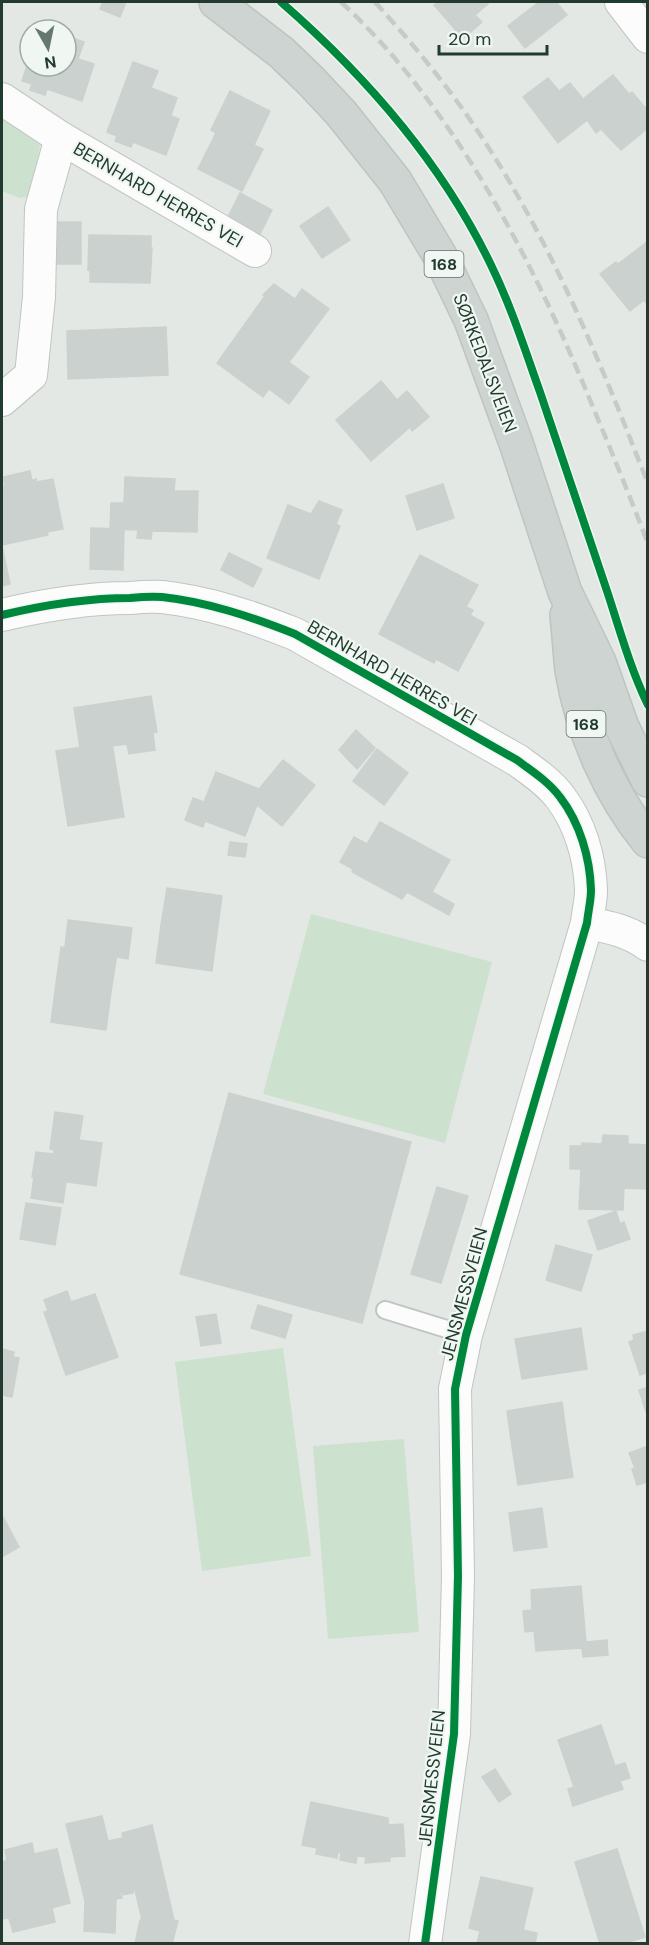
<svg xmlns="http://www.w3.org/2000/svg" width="649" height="1945" viewBox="0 0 649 1945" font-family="'DM Sans',sans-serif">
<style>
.green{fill:#cce1ce}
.building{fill:#cbd1ce;stroke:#ccd1ce;stroke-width:1.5}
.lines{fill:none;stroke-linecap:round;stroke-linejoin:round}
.lane-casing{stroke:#c0c5c2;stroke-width:20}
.street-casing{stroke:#c0c5c2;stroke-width:34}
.primary-casing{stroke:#bcc5c0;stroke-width:36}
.lane{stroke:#fbfcfb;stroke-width:16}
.street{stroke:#fbfcfb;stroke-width:32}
.primary{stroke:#cdd4d1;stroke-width:33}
.rail{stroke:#c6cac8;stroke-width:4.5;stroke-dasharray:12 6;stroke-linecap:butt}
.cycleway-casing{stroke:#f0f7f2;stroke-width:11}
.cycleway{stroke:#00873e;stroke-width:8}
.labels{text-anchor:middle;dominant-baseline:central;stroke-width:4.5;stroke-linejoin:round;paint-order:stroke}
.shield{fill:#f0f7f2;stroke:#5f7369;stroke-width:1.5}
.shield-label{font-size:16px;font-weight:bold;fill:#213b2e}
.street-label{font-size:18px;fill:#213b2e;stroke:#f0f7f2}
</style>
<rect width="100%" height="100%" fill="#e3e8e5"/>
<g class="green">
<path d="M2,118L40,145L31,196L20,198L2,191Z"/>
<path d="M311,914L492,962L445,1143L263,1094Z"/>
<path d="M283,1348L311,1556L202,1571L175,1362Z"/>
<path d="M404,1439L419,1632L328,1639L313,1446Z"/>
</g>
<g class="building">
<path d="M103,2H126L120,17L100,9Z"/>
<path d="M439,2H490L475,15L482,22L465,37L459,34L434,5Z"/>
<path d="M539,2H556L567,15L525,48L508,26Z"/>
<path d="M66,36L84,42L78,59L94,64L82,101L47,89L45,95L30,90L32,84L22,81L30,56V66H66Z"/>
<path d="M133,62L158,71L151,88L177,98L158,152L133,142L131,147L115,141L117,136L107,132Z"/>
<path d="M613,75L629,94L632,92L648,111V128L621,150L601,129L596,133L587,120L595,114L583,99Z"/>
<path d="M548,78L559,91L570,83L595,114L558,143L523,97Z"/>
<path d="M230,91L270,111L254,145L263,149L242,191L198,169L216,133L211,130Z"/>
<path d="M171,116L179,119L166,155L158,152Z"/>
<path d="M240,193L272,210L259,236L227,219Z"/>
<path d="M328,207L350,240L322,258L300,226Z"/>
<rect x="57" y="222" width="24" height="42"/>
<path d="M89,235L151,236V248H152L150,283L90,282V271L88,270Z"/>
<path d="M647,242L648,305L644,300L630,311L600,274L616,262L618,264Z"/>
<path d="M274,284L295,299L302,289L329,309L289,362L242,328L265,296L263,295Z"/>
<path d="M166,327L168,375L68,379L67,331Z"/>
<path d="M242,328L309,377L289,404L269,389L263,397L217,363Z"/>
<path d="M381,381L397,400L407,391L429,417L412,431L410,427L371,461L336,420Z"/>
<path d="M30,471L32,481L36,479V482L53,479L63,529L47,532L48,535L2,545V487L5,486L3,477Z"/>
<path d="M125,477L175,479L174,491H198L197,532L152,531L151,539L137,538L138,530L110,529L111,503H124Z"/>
<path d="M443,484L454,518L417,530L406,496Z"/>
<path d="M319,501L342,510L336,524L340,526L319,579L267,558L288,505L311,514Z"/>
<path d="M91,528L124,529L123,570L90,569Z"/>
<path d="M2,546L10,584L2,586Z"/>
<path d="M229,553L262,569L253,587L221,570Z"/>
<path d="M420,555L478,585L466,607L473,610L470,615L484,623L458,671L436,659L434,663L379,634Z"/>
<path d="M151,696L157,732L153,733L155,750L129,754L127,744L112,746V743L80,748L74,708Z"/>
<path d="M356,730L375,748L357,769L339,750Z"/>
<path d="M112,743L124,817L68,826L56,751Z"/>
<path d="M377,749L408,773L384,805L353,781Z"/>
<path d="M283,760L315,785L282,826L257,805L245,836L205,821L203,827L185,820L193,798L204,802L216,772L259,789Z"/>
<path d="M380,822L450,860L432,892L454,904L449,915L407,892L402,899L352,872L353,869L340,862L354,837L367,844Z"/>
<path d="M230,842L247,844L245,857L228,855Z"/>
<path d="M167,888L222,896L217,933L161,925Z"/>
<path d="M68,920L132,928L128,959L116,957L117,954L65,947Z"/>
<path d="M161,925L217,933L212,971L156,963Z"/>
<path d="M61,947L117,954L111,992L56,984Z"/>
<path d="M56,984L111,992L106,1030L51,1022Z"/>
<path d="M229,1093L411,1142L362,1323L180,1274Z"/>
<path d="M55,1112L83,1116L79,1140L102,1143L96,1186L32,1177L36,1152L54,1154V1150L50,1149Z"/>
<path d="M603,1135L628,1136V1144L648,1145L647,1189L624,1188L623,1210L579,1209L581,1169H570V1146H582V1143L602,1144Z"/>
<path d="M34,1177L66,1182L63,1203L31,1198Z"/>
<path d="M437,1187L468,1196L441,1283L411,1274Z"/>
<path d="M26,1203L61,1208L55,1245L20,1239Z"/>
<path d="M616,1211L620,1224L624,1222L630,1239L598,1250L588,1221Z"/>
<path d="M556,1245L592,1255L581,1291L546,1280Z"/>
<path d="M67,1291L71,1302L95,1294L118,1357L66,1375L44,1312L48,1311L44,1300Z"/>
<path d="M258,1305L292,1315L285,1338L251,1328Z"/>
<path d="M216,1314L221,1343L201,1346L196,1317Z"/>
<path d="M581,1328L587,1369L522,1379L515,1339Z"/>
<path d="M648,1331V1379L646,1373L640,1375L629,1342L634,1340L633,1335Z"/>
<path d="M2,1349L14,1352L13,1357L19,1358L12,1397L2,1395Z"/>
<path d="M648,1387V1412H646L639,1390Z"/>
<path d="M562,1402L567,1439L512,1447L507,1411Z"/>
<path d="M567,1439L573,1477L518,1485L512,1447Z"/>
<path d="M648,1446V1482L637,1485L632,1469L635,1468L629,1453Z"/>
<path d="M542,1508L547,1547L514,1551L509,1513Z"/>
<path d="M2,1515L19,1547L2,1557Z"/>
<path d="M581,1586L586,1642L607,1640L608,1655L583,1657L582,1648L536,1651L534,1631L525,1632L523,1611L532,1610L531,1590Z"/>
<path d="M601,1725L615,1766L625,1763L630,1778L620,1781L623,1789L573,1806L568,1789L574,1787L558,1740Z"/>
<path d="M495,1769L511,1794L499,1802L482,1777Z"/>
<path d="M311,1802L388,1818L390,1861L365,1863L366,1857L357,1856L356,1863L340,1860L341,1853L338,1852L337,1858L316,1854L317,1848L302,1845Z"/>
<path d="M102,1816L108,1841L123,1838L122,1833L152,1825L174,1920L178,1921L172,1944H135L140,1920H142L135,1890H133V1893L123,1895L122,1892L120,1893L122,1898L116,1899L115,1933L84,1931L85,1901L66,1824Z"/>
<path d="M403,1824L405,1856L390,1857L388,1825Z"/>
<path d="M32,1843L34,1854L57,1849L70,1903L52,1908L55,1922L13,1932L9,1918L2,1919V1862L7,1860L5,1850Z"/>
<path d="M617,1849L645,1937L623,1944H600L575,1862Z"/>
<path d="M481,1877L533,1888L523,1930L537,1933L535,1944H477L480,1931L469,1928Z"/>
</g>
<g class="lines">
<g class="lane-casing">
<path id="lane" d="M385,1310L466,1335"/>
</g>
<g class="street-casing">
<g id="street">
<path d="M621,2L648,37"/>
<path d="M2,99L61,138L255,251"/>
<path d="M2,400L31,375L39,297L41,209L61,138"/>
<path d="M2,615C44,605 86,598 130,598C140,597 151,596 162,597C208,602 252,617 295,634L517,760C532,771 549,782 560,797C580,823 590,858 591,890C591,901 588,912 587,923L466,1335L455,1389L458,1576L454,1734L425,1944"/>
<path d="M587,923C609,927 629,931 648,945"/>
</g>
</g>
<g class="primary-casing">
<g id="primary">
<path d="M216,2L282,53L311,81L341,113L395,181L440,256L471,320L516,443L565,592L599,662L622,727L648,780"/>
<path d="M567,615C569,633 570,652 572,670C582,731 609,793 648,841"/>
</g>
</g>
<use href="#lane" class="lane"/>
<use href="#street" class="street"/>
<use href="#primary" class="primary"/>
<g class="rail">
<path d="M341,2C454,107 532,259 590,400C610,448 630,496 648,544"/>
<path d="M375,2C412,43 448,86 479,133C551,241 601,363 648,484"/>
</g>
<g class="cycleway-casing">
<g id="cycleway">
<path d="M281,2C366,76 442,163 491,265C511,306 525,350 540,392C563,459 585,527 608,594C620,631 631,670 648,705"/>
<path d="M2,615C44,605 86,598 130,598C140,597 151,596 162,597C208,602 252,617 295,634L517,760C532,771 549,782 560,797C580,823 590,858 591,890C591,901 588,912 587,923L466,1335L455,1389L458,1576L454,1734L425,1944"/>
</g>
</g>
<use href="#cycleway" class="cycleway"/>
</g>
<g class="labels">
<g class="shield">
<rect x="424.5" y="251" width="39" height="26" rx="4.5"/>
<rect x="566.5" y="711" width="39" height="26" rx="4.5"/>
</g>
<g class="shield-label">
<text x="444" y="264">168</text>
<text x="586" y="724">168</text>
</g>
<g class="street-label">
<text transform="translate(158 195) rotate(30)">BERNHARD HERRES VEI</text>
<text transform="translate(485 363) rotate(69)">SØRKEDALSVEIEN</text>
<text transform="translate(392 673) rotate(30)">BERNHARD HERRES VEI</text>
<text transform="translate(464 1294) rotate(-75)">JENSMESSVEIEN</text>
<text transform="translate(432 1778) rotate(-84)">JENSMESSVEIEN</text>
</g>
</g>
<rect width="649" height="1945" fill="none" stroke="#213b2e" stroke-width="6"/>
<g transform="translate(48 48) rotate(171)"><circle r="28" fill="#f0f7f2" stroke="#9daca4" stroke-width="1.5"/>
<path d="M0-4.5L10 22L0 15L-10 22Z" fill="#65786e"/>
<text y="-9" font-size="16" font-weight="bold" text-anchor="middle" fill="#213b2e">N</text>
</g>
<path d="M439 45v9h108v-9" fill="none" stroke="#213b2e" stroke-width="3"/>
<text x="448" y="45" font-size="18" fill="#213b2e" stroke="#f0f7f2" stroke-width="4.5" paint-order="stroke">20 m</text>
</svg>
